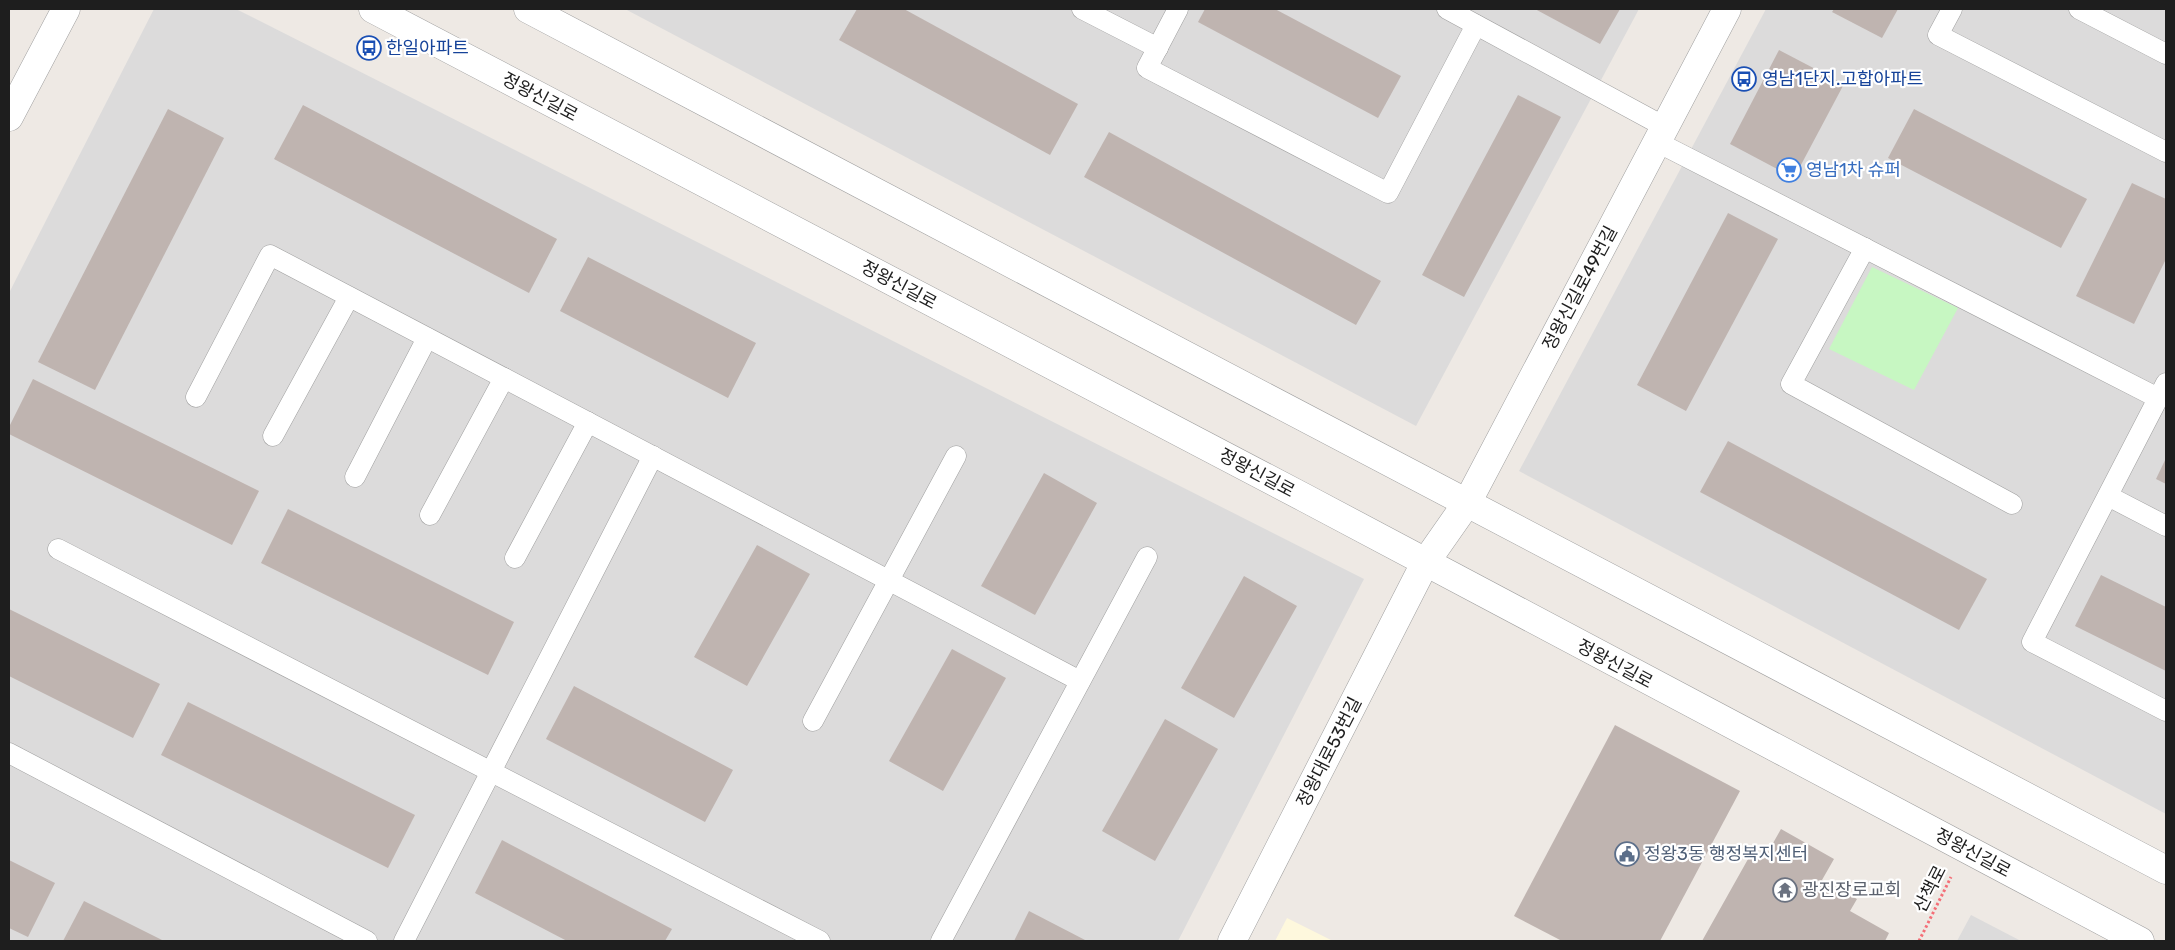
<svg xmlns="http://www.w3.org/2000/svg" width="2175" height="950" viewBox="0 0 2175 950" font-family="Rubik,'Noto Sans KR',sans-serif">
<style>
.residential{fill:#dcdbdb}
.education{fill:#fef8dd}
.park{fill:#c7f7c2}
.building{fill:#bfb4b0}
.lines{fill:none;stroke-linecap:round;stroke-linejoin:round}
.service-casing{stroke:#9f9f9f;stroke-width:21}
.tertiary-casing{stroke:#9f9f9f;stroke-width:29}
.path{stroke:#f46f78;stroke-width:3;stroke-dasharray:2.5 2.5;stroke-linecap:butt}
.service{stroke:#fff;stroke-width:20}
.tertiary{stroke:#fff;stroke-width:28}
.labels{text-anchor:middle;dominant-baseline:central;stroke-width:4.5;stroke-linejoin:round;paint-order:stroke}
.transit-label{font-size:18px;fill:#164399;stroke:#fff;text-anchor:start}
.street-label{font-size:18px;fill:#1e1e1e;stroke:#fff}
.shop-label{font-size:18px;fill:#366cbe;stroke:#fff;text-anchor:start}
.service-label{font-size:18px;fill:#4e5e75;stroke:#fff;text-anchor:start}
.worship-label{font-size:18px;fill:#5b616d;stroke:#fff;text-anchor:start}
</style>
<rect width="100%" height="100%" fill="#eee9e4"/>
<g class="residential">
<path d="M154,9H236L1364,579L1178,941H9V293Z"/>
<path d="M625,9H1639L1416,426Z"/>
<path d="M1766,9H2166V814L1519,471Z"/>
<path d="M1971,915L2021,941H1957Z"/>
</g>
<path class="education" d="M1287,918L1333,941H1275Z"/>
<path class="park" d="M1872,267L1958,308L1914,390L1829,349Z"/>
<g class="building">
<path d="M857,9H904L1078,104L1050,155L839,40Z"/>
<path d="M1205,9H1275L1401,76L1378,118L1198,22Z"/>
<path d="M1535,9H1620L1600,44Z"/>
<path d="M1834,9H1898L1882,38L1832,12Z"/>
<path d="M1779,50L1844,84L1794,178L1730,144Z"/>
<path d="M1518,95L1561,117L1464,297L1422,275Z"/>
<path d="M303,105L557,239L529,293L274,159Z"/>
<path d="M168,109L224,138L95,390L38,362Z"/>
<path d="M1914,109L2087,199L2061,248L1888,158Z"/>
<path d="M1109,132L1381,281L1356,325L1084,177Z"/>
<path d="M2132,183L2166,199V259L2134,324L2076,296Z"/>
<path d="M1728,213L1778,239L1686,411L1637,385Z"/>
<path d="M588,257L756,343L728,398L560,311Z"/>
<path d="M33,379L259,491L232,545L9,434V427Z"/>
<path d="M1728,441L1987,579L1959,630L1700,492Z"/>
<path d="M2166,458V484L2156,479Z"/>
<path d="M1044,473L1097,503L1035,615L981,586Z"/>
<path d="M288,509L514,622L488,675L261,563Z"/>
<path d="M757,545L810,574L747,686L694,657Z"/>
<path d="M2101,575L2166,607V671L2075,626Z"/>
<path d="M1244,576L1297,606L1234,718L1181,688Z"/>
<path d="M9,609L160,684L133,738L9,676Z"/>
<path d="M952,649L1006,678L943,791L889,761Z"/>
<path d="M574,686L733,770L705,822L546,739Z"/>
<path d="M188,702L415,815L388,868L161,755Z"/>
<path d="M1165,719L1218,749L1155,861L1102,831Z"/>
<path d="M1615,725L1740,791L1660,941H1562L1514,916Z"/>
<path d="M1781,829L1834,859L1822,880L1857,899L1850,911L1889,933L1885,941H1702L1752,852L1764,859Z"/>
<path d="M502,840L672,929L665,941H567L475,893Z"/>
<path d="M9,860L55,883L28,937L9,928Z"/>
<path d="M84,901L164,941H63Z"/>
<path d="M1029,911L1087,941H1014Z"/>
</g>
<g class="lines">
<g class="service-casing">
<g id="service">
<path d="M1082,9L1158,48"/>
<path d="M1178,9L1147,68L1388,193L1476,25"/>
<path d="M1447,9L1665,127"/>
<path d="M1952,9L1938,35L2166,152"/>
<path d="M2079,9L2166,54"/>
<path d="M1657,142L2158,398"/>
<path d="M1865,248L1791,384L2012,504"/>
<path d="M2166,383L2032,642L2166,711"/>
<path d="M196,397L270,255L1080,681"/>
<path d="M273,436L349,297"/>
<path d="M355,477L427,338"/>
<path d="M2108,496L2166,526"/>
<path d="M430,515L504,378"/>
<path d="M58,549L820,941"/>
<path d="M515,558L588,422"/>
<path d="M813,721L956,456"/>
<path d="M9,753L367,941"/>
<path d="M404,941L653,456"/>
<path d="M941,941L1147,557"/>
</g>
</g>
<g class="tertiary-casing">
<g id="tertiary">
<path d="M373,9L1305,498L2140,941"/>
<path d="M528,9C1074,296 1619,585 2166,870"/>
<path d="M9,117L66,9"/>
<path d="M1232,941L1425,563L1467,503L1727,9"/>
</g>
</g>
<path class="path" d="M1919,941L1951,877"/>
<use href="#service" class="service"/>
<use href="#tertiary" class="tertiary"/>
</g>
<defs>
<g id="bus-ring" transform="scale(1.25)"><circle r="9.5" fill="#fff" stroke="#1a4fb4" stroke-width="1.5"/><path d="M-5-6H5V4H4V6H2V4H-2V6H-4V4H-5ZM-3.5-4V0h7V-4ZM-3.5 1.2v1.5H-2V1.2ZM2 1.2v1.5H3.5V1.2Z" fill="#1a4fb4"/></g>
<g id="supermarket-ring" transform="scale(1.25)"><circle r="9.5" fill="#fff" stroke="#3f7fe0" stroke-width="1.5"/><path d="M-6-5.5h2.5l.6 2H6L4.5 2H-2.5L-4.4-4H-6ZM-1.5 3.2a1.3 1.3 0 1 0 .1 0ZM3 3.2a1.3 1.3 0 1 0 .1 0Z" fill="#3f7fe0"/></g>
<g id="civic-ring" transform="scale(1.25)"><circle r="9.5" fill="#fff" stroke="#5c6f8a" stroke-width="1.5"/><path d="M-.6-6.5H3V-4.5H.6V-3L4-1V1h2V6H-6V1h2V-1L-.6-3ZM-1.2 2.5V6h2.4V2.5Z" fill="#5c6f8a"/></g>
<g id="temple-ring" transform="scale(1.25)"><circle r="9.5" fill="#fff" stroke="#6b7280" stroke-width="1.5"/><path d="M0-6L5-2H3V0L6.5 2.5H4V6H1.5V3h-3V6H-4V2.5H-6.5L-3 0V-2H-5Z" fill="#6b7280"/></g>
</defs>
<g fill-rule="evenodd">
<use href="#bus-ring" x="369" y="48"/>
<use href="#bus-ring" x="1744" y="79"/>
<use href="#supermarket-ring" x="1789" y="170"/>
<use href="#civic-ring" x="1627" y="854"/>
<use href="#temple-ring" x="1785" y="890"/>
</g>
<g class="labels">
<g class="transit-label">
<text x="386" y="48">한일아파트</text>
<text x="1762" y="79">영남1단지.고합아파트</text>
</g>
<g class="street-label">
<text transform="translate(540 97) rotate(28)">정왕신길로</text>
<text transform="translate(899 285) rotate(28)">정왕신길로</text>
<text transform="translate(1580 288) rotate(-62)">정왕신길로49번길</text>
<text transform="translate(1257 473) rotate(28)">정왕신길로</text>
<text transform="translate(1615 664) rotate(28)">정왕신길로</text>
<text transform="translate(1329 752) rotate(-63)">정왕대로53번길</text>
<text transform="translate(1973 853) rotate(28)">정왕신길로</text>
<text transform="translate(1930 889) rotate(-63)">산책로</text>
</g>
<g class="shop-label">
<text x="1806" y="170">영남1차 슈퍼</text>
</g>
<g class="service-label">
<text x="1644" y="854">정왕3동 행정복지센터</text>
</g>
<g class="worship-label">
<text x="1802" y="890">광진장로교회</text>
</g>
</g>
<rect width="2175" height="950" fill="none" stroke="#1e1e1e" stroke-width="20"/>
</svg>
